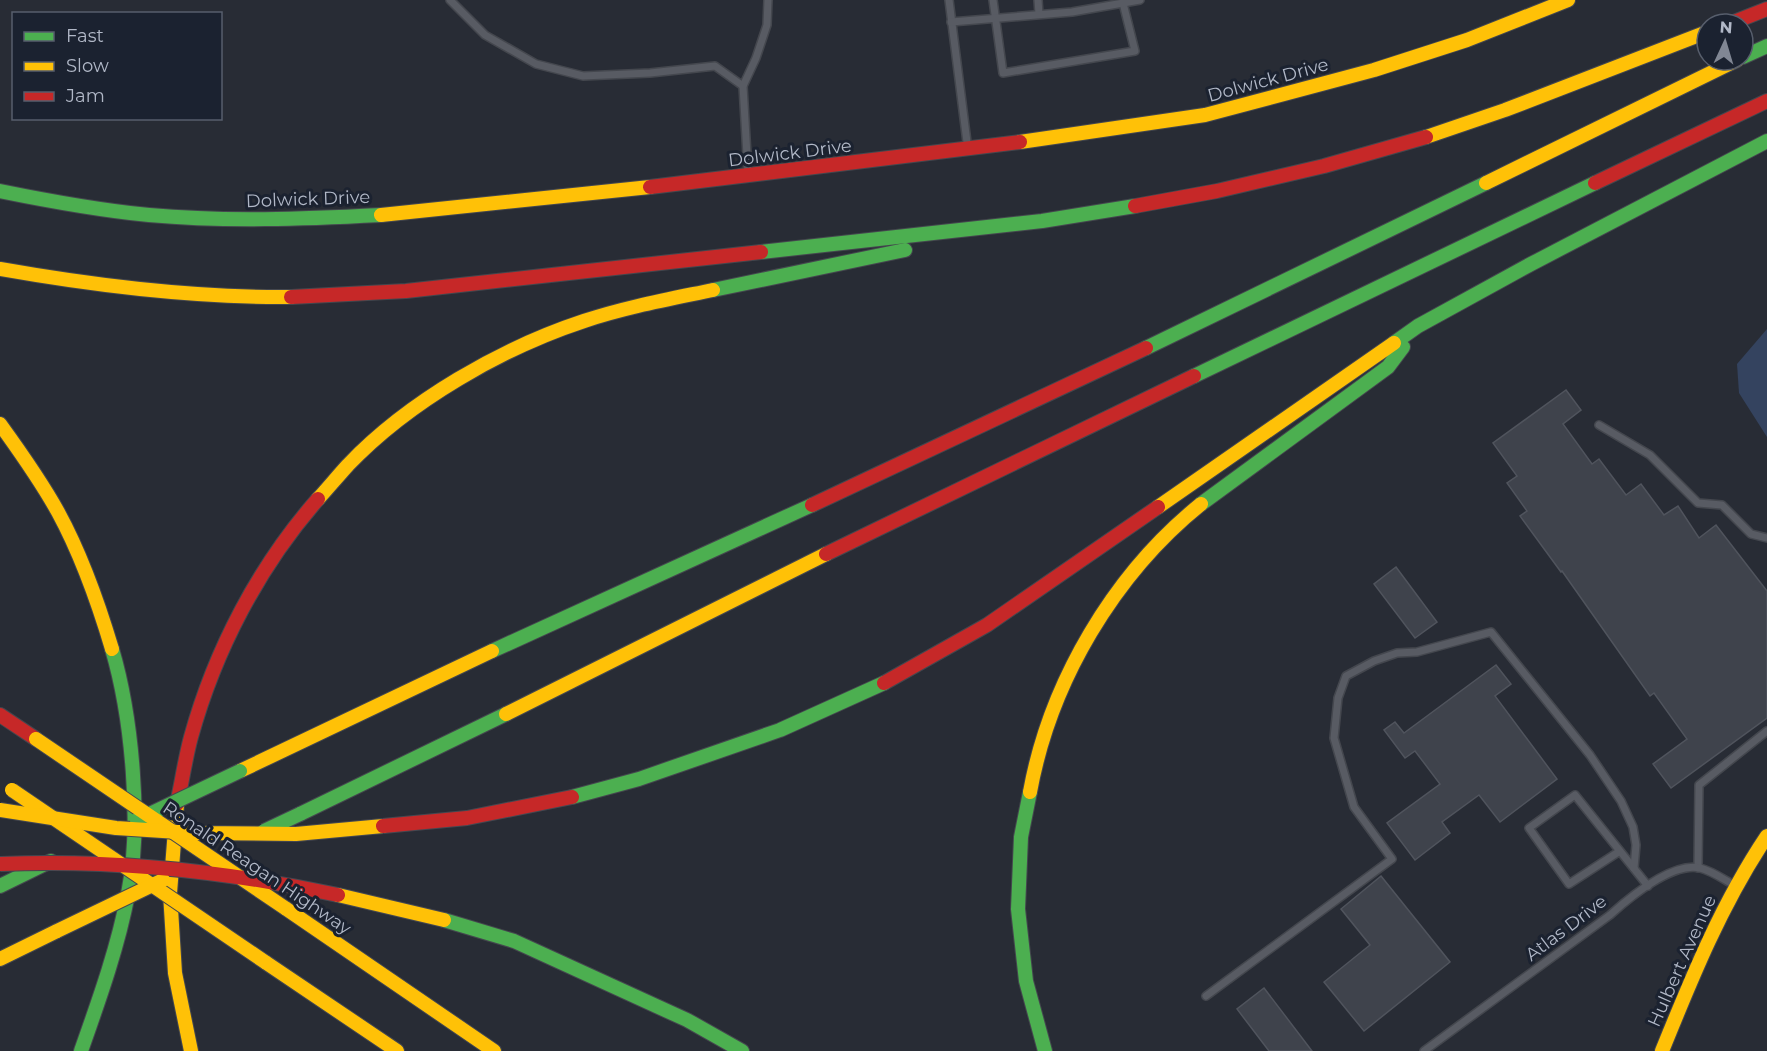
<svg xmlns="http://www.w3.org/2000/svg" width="1767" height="1051" viewBox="0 0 1767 1051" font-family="Montserrat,sans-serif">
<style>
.water{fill:#34435f}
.building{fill:#3f434c;stroke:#50545d;stroke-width:1.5}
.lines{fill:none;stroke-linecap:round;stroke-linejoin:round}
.lane-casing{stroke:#44474e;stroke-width:10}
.fast-casing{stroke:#44474e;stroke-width:16}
.slow-casing{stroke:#44474e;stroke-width:16}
.jam-casing{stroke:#44474e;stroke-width:16}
.lane{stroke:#585b63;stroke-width:7}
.fast{stroke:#4caf50;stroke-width:14}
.slow{stroke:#ffc107;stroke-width:14}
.jam{stroke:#c62828;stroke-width:14}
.fast-bridge-casing{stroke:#454851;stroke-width:16;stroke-linecap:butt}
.slow-bridge-casing{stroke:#454851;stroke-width:16;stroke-linecap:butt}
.jam-bridge-casing{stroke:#454851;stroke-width:16;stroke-linecap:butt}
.fast-bridge{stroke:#4caf50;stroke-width:14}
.slow-bridge{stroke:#ffc107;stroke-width:14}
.jam-bridge{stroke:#c62828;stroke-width:14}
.labels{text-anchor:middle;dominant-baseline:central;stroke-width:6;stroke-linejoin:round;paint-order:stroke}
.street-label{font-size:18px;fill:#b1b8c7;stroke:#1b2230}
</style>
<rect width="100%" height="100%" fill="#282c35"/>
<path class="water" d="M1767,329V437L1739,393L1737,364Z"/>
<g class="building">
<path d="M1566,390L1581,410L1563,424L1592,464L1599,459L1626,495L1641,484L1664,515L1678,506L1699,538L1716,525L1767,591V718L1671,788L1653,764L1687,739L1654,693L1650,696L1562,571L1561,572L1520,516L1527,511L1507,483L1517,476L1493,443Z"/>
<path d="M1396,567L1437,622L1415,638L1374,584Z"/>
<path d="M1496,665L1511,684L1495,696L1557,779L1500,822L1479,795L1442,822L1450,833L1415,860L1387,823L1440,784L1415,751L1405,758L1384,730L1395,722L1404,733Z"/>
<path d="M1381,876L1450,962L1364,1031L1324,982L1370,945L1341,909Z"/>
<path d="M1264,988L1312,1051H1269L1237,1009Z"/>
</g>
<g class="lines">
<g class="lane-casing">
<g id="lane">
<path d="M450,0L485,35L536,64L583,76L650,73L715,66L743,86"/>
<path d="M949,0L968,150"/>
<path d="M993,0L1003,73L1135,51L1123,3"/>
<path d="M1038,0L1039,14"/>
<path d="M951,22L1072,12L1140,0"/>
<path d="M748,173L743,86L756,58L767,25L768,0"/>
<path d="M1599,425L1650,455L1698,503L1722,505L1751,534L1767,538"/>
<path d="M1620,851L1569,884L1529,828L1575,795L1648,886"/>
<path d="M1698,868L1699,785L1767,731"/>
<path d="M1206,996L1392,859L1354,807L1334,738L1338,698L1346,676L1374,661L1397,653L1417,652L1491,632L1590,755L1621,801L1633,827L1636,845L1634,868"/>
<path d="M1424,1051L1610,915C1629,898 1672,862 1700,868C1712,871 1723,879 1734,885"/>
</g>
</g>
<g class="fast-casing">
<g id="fast">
<path d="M1743,57L1767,46"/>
<path d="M0,191C49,201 98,210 149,215C226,222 304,219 381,215"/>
<path d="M761,252L1042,221L1135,206"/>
<path d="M713,290L905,250"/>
<path d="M1394,343L1418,326L1531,264L1767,141"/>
<path d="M1146,348L1486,183"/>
<path d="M1194,376L1595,183"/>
<path d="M1201,504L1388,367L1403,347"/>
<path d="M492,651L812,505"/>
<path d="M1030,792L1021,837L1018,909L1026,981L1045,1051"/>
<path d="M572,797L639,779L780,730L884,683"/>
<path d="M300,814L506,714"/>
<path d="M0,886L51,861"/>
<path d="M444,920L514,941L687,1020L742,1051"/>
<path d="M81,1051C99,1000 118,947 128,894C142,824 132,717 112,649"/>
</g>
</g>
<g class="slow-casing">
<g id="slow">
<path d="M1426,137L1505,110L1707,32"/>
<path d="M1020,142L1205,115L1374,70L1467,40L1568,0"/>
<path d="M1486,183L1737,60"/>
<path d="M381,215L650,187"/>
<path d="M0,269C96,286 193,298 291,297"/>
<path d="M0,424C21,453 41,481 58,512C82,556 98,602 112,649"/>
<path d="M318,499C328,488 338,476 348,465C409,401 502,348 584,321C626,307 670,299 713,290"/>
<path d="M1158,507L1394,343"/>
<path d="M506,714L826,554"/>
<path d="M240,771L492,651"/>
<path d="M1030,792C1050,682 1114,574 1201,504"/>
<path d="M177,804L170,893L175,973L191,1051"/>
<path d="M285,908L494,1051"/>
<path d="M0,959L57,931"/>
<path d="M265,962L397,1051"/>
<path d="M1662,1051C1692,977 1722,903 1767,836"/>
</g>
</g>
<g class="jam-casing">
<g id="jam">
<path d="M1729,24L1767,9"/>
<path d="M1595,183L1767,101"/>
<path d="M650,187L1020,142"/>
<path d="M1135,206L1217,191L1324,166L1426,137"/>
<path d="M291,297L406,291L761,252"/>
<path d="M812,505L1146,348"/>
<path d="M826,554L1194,376"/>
<path d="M884,683L987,625L1158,507"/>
<path d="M0,715L36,739"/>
<path d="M177,804C182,782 185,759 191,737C215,650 259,566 318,499"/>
</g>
</g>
<use href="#lane" class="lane"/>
<use href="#fast" class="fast"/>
<use href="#slow" class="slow"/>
<use href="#jam" class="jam"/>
<g class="fast-bridge-casing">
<g id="fast-bridge">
<path d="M137,820L240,771"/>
<path d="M264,831L300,814"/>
</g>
</g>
<g class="slow-bridge-casing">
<g id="slow-bridge">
<path d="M36,739L285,908"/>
<path d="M12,790L265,962"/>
<path d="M0,810L116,828L194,833L296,834L383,826"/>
<path d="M338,895L444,920"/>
<path d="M57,931L163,880"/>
</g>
</g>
<g class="jam-bridge-casing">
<g id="jam-bridge">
<path d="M383,826L467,818L572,797"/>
<path d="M0,864C115,859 225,871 338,895"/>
</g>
</g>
<use href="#fast-bridge" class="fast-bridge"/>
<use href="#slow-bridge" class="slow-bridge"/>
<use href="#jam-bridge" class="jam-bridge"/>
</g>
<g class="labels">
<g class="street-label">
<text transform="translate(1268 80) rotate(-15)">Dolwick Drive</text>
<text transform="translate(790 153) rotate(-7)">Dolwick Drive</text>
<text transform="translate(308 199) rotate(-2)">Dolwick Drive</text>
<text transform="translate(257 868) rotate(34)">Ronald Reagan Highway</text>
<text transform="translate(1566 928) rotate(-37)">Atlas Drive</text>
<text transform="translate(1682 961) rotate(-66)">Hulbert Avenue</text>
</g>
</g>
<rect x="12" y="12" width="210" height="108" fill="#1b2230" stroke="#575e6c" stroke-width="1.5"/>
<rect x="24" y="32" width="30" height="9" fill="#4caf50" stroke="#575e6c" stroke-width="1.5"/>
<text x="66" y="42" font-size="18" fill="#b1b8c7">Fast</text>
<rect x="24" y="62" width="30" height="9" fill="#ffc107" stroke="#575e6c" stroke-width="1.5"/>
<text x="66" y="72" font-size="18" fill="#b1b8c7">Slow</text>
<rect x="24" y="92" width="30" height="9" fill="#c62828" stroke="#575e6c" stroke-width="1.5"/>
<text x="66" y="102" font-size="18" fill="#b1b8c7">Jam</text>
<g transform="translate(1725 42) rotate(4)"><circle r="28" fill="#1b2230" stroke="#575e6c" stroke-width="1.5"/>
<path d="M0-4.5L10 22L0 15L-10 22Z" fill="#818794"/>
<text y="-9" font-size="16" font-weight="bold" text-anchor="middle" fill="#b1b8c7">N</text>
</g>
</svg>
